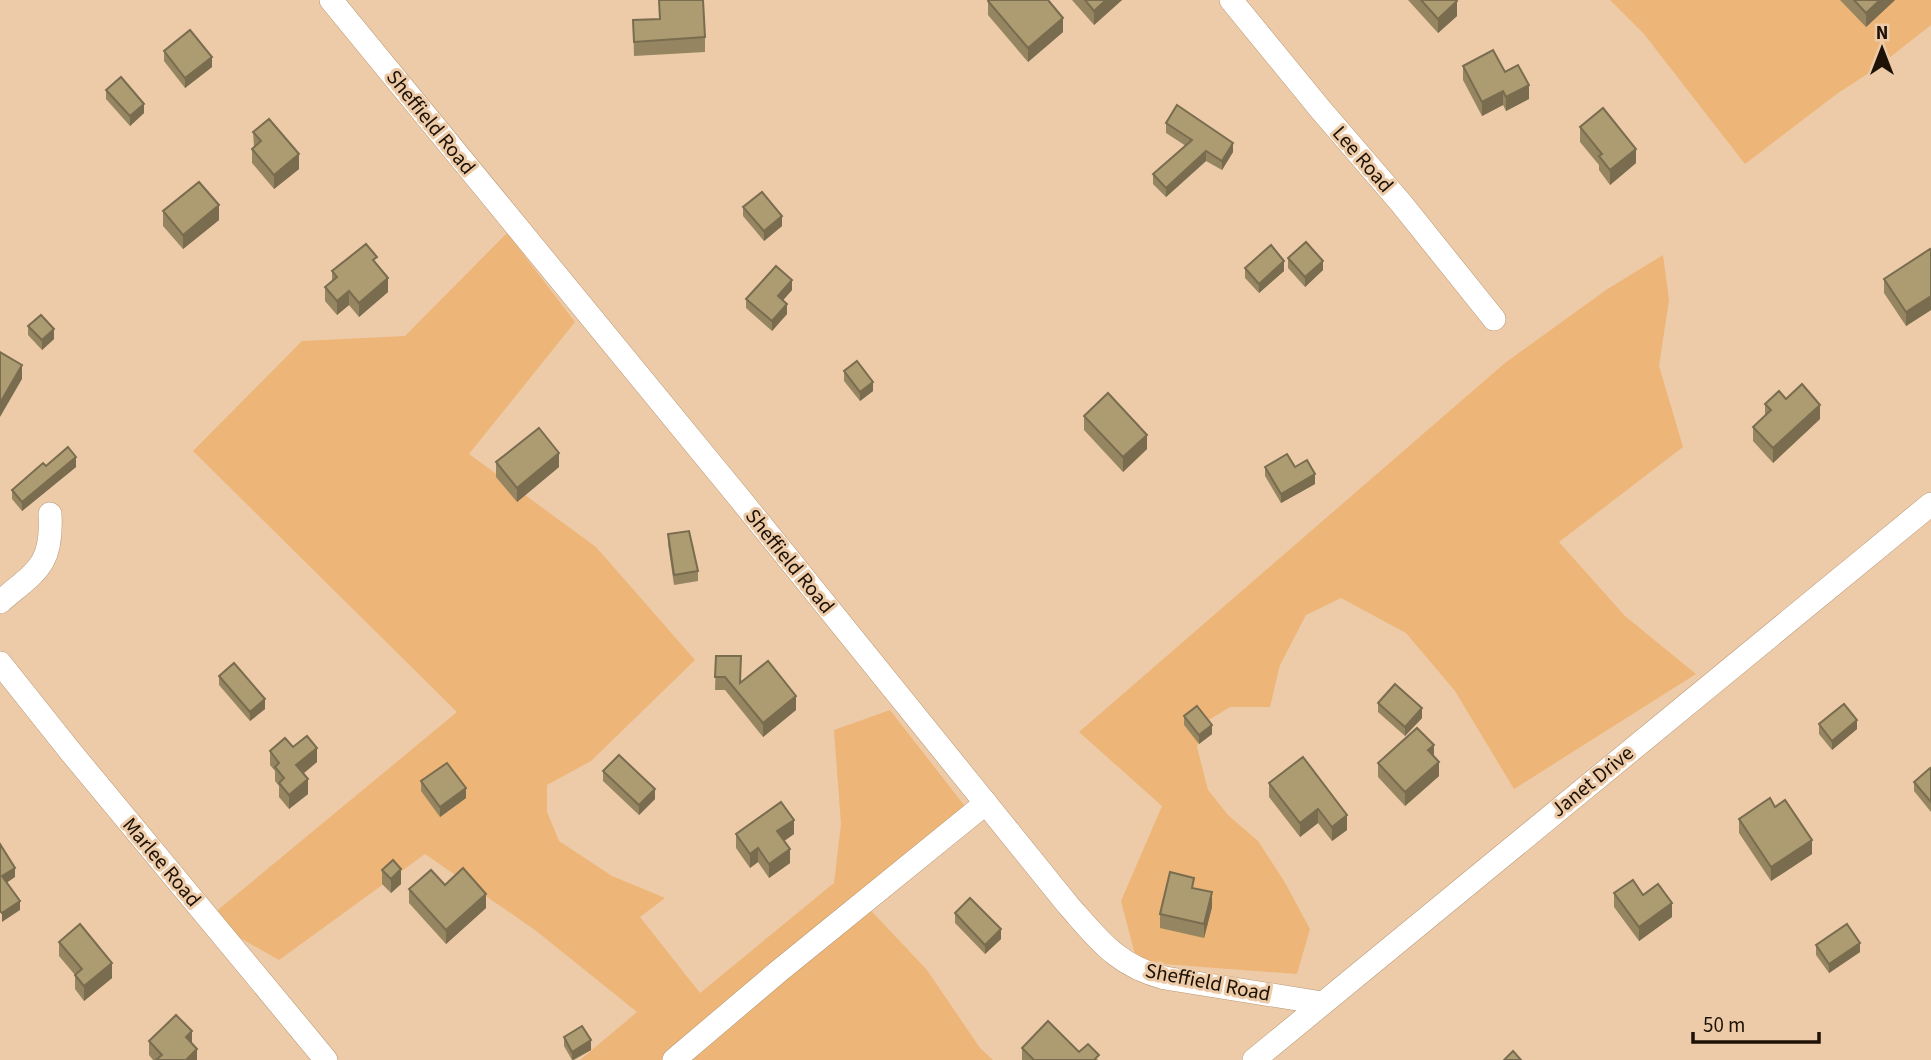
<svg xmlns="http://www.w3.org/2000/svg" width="1931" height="1060" viewBox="0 0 1931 1060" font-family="'Source Sans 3',sans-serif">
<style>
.green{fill:#edb577}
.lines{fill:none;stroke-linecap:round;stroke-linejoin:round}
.minor-casing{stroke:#b79775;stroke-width:24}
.minor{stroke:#fff;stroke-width:23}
.wall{fill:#958561}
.shaded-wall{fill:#796c4f}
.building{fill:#ad9b71;stroke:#796c4f;stroke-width:2}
.labels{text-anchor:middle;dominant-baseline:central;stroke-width:6;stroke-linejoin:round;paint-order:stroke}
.street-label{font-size:21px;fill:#1d1205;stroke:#edcba8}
</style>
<rect width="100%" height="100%" fill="#edcba8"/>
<g class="green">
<path d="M1610,0H1931V25L1875,69L1838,93L1745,164L1644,34Z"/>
<path d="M507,233L575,322L469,454L596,547L695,660L591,761L547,785V812L559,841L612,876L665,898L640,917L700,993L834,883L841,824L834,730L890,710L978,823L861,900L927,970L980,1048L993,1060H580L637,1012L535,930L425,854L279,960L207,919L457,712L193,451L302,341L405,336Z"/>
<path d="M1663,255L1669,300L1659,366L1683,447L1559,542L1625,616L1696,674L1514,789L1455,691L1406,633L1341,598L1306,615L1280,665L1270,707H1230L1202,724L1197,747L1208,790L1228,815L1258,841L1284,881L1310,929L1297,974L1137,962L1121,901L1162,806L1079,732L1505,363L1606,290Z"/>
</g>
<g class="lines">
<g class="minor-casing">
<g id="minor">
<path d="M331,0L741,500L1068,905C1099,940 1117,966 1165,978L1322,1003"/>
<path d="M1231,0L1321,110L1401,203L1494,319"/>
<path d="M0,602C36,571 53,566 50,514"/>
<path d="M0,663L70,751L326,1060"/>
<path d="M674,1060L779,971L986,803"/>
<path d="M1254,1060L1931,504"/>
</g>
</g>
<use href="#minor" class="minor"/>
</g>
<g class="wall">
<path d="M659,0L705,37V52L634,56L633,20L659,19Z"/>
<path d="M1072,0H1122L1094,25Z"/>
<path d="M1408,0H1456L1457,16L1438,33Z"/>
<path d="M1840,0H1895L1866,27Z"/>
<path d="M988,1L1063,32L1028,62L988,15Z"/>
<path d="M164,51L212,67L185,88L164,61Z"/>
<path d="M1463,66L1505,72L1529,99L1506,111L1503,105L1482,116L1463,80Z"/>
<path d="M106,90L144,113L130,126L106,99Z"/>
<path d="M1166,123L1233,152L1222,170L1206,161L1166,197L1153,184V174L1186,146L1166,133Z"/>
<path d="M1580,127L1636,163L1610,185L1599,170V165L1580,142Z"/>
<path d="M253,132L299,169L274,189L252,163V149L254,147Z"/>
<path d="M743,207L782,226L764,241L743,216Z"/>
<path d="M163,211L219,220L183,249L163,226Z"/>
<path d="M1931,251V310L1906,326L1884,293V279Z"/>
<path d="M1288,258L1323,270L1305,287L1288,268Z"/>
<path d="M377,264L388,292L359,317L349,305L337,315L325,301V287L332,281V271Z"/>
<path d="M1245,268L1284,271L1259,293L1245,278Z"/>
<path d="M792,290L783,300L787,314L772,331L746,308V299Z"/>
<path d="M28,326L54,339L42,350L28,335Z"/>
<path d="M844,371L873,391L860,401L844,381Z"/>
<path d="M1786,399L1820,419L1773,463L1753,441V427L1765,416V404Z"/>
<path d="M1084,416L1147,449L1123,472L1084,430Z"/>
<path d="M496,462L559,467L517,502L496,477Z"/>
<path d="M46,466L76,467L22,511L12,499V490Z"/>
<path d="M1265,467L1315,484L1281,503L1265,476Z"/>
<path d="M668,534L698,571V581L674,585L668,544Z"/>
<path d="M716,656L741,683L796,710L763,737L725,690H715Z"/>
<path d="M219,676L265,709L250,721L219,685Z"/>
<path d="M1378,703L1422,718L1405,736L1378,712Z"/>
<path d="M1184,716L1212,734L1199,744L1184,725Z"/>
<path d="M1819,724L1857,729L1832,750L1819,734Z"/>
<path d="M293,747L317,762L303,774L308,794L289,809L279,797V786L275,781V771L270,765V751Z"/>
<path d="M1434,756L1439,776L1405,806L1378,777V763Z"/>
<path d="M1303,757L1347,830L1332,841L1318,823L1300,837L1269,797V783Z"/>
<path d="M1931,770V812L1914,791V782Z"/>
<path d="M603,771L655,799L639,815L603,781Z"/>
<path d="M421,781L466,798L440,817L421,791Z"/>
<path d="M1775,807L1812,854L1771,881L1739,833V819Z"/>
<path d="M736,834H794L784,841L790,863L769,878L758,862L750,868L736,848Z"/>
<path d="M382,870L401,884L391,893L382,884Z"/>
<path d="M445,885L486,908L446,944L409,903V889Z"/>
<path d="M1194,888L1212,907L1204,938L1160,928V914Z"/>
<path d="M1614,893L1643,895L1672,917L1639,941L1614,907Z"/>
<path d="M955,913L1001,939L985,954L955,923Z"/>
<path d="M59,942L112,978L84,1001L75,989V975L59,956Z"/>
<path d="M1816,945L1860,952L1829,973L1816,955Z"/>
<path d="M564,1037L591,1050L574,1060H572L564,1046Z"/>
<path d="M149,1041L192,1044L197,1060H153L149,1055Z"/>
<path d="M1022,1048L1079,1052L1099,1060H1022Z"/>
</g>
<g class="shaded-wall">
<path d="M1106,0H1122L1094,25V11Z"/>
<path d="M1880,0H1895L1866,27V13Z"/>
<path d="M1457,1V16L1438,33V19Z"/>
<path d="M1063,18V32L1028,62V48Z"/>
<path d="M212,57V67L185,88V78Z"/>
<path d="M1529,85V99L1506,111V97Z"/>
<path d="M1503,91V105L1482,116V102Z"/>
<path d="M144,104V113L130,126V116Z"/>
<path d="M1233,143V152L1222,170V161Z"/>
<path d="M1636,149V163L1610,185V170Z"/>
<path d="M1206,151V161L1166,197V188Z"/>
<path d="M299,154V169L274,189V175Z"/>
<path d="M219,205V220L183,249V235Z"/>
<path d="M782,216V226L764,241V231Z"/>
<path d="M1284,261V271L1259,293V284Z"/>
<path d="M1323,261V270L1305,287V277Z"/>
<path d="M388,278V292L359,317V303Z"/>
<path d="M792,280V290L778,306V296Z"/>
<path d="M349,291V305L337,315V301Z"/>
<path d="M1931,296V310L1906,326V312Z"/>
<path d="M787,304V314L772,331V321Z"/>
<path d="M54,329V339L42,350V340Z"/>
<path d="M22,365V379L0,417V403Z"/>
<path d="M873,382V391L860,401V392Z"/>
<path d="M1820,405V419L1773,463V448Z"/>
<path d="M1147,435V449L1123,472V457Z"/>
<path d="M559,453V467L517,502V488Z"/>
<path d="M76,457V467L22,511V502Z"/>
<path d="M1315,474V484L1281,503V494Z"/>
<path d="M796,696V710L763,737V723Z"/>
<path d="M265,699V709L250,721V712Z"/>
<path d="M1422,708V718L1405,736V727Z"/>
<path d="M1857,720V729L1832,750V741Z"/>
<path d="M1212,725V734L1199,744V735Z"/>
<path d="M1434,745V759L1428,750Z"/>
<path d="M317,748V762L296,779V765Z"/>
<path d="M1439,762V776L1405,806V792Z"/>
<path d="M308,779V794L289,809V795Z"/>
<path d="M466,788V798L440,817V807Z"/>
<path d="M655,789V799L639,815V805Z"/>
<path d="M1318,809V823L1300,837V823Z"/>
<path d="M1347,815V830L1332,841V827Z"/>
<path d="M794,820V834L777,846V831Z"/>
<path d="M1812,840V854L1771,881V867Z"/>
<path d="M758,848V862L750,868V854Z"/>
<path d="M790,849V863L769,878V864Z"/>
<path d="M15,868V877L2,886V876Z"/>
<path d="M401,869V884L391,893V879Z"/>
<path d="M1212,892V907L1204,938V924Z"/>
<path d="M486,894V908L446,944V930Z"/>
<path d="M20,901V910L2,922V913Z"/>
<path d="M1672,903V917L1639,941V927Z"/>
<path d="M1001,929V939L985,954V945Z"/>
<path d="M1860,943V952L1829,973V964Z"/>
<path d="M112,963V978L84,1001V986Z"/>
<path d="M192,1031V1046L186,1037Z"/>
<path d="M591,1040V1050L572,1060V1052Z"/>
<path d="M197,1049V1060H186Z"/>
</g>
<g class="building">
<path d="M659,0H703L705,37L634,42L633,20L660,19Z"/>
<path d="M989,0H1048L1063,18L1028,48L988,1Z"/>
<path d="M1085,0H1106L1094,11Z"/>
<path d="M1421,0H1456L1457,1L1438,19Z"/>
<path d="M1854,0H1880L1866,13Z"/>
<path d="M190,30L212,57L185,78L164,51Z"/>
<path d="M1493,50L1505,72L1518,65L1529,85L1506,97L1503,91L1482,102L1463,66Z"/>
<path d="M121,77L144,104L130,116L106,90Z"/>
<path d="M1177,105L1233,143L1222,161L1206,151L1166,188L1153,174L1192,140L1166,123Z"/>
<path d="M1603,108L1636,149L1610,170L1599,156L1602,154L1580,127Z"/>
<path d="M269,119L299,154L274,175L252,149L261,141L253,132Z"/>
<path d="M199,182L219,205L183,235L163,211Z"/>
<path d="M762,192L782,216L764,231L743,207Z"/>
<path d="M1306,242L1323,261L1305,277L1288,258Z"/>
<path d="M366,244L377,257L373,260L388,278L359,303L349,291L337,301L325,287L337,277L332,271Z"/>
<path d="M1271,245L1284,261L1259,284L1245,268Z"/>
<path d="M1930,249L1931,251V296L1906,312L1884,279Z"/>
<path d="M776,266L792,280L778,296L787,304L772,321L746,299Z"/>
<path d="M41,315L54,329L42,340L28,326Z"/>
<path d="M0,352L22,365L0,403Z"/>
<path d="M857,361L873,382L860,392L844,371Z"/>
<path d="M1802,384L1820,405L1773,448L1753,427L1771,410L1765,404L1779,391L1786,399Z"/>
<path d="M1108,393L1147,435L1123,457L1084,416Z"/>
<path d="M539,428L559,453L517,488L496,462Z"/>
<path d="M68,447L76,457L22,502L12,490L43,463L46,466Z"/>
<path d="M1287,454L1295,467L1307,460L1315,474L1281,494L1265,467Z"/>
<path d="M689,531L698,571L674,575L668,534Z"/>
<path d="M716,656H741L740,683L768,661L796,696L763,723L725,677H715Z"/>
<path d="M234,663L265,699L250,712L219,676Z"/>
<path d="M1395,684L1422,708L1405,727L1378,703Z"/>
<path d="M1844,704L1857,720L1832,741L1819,724Z"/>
<path d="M1197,706L1212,725L1199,735L1184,716Z"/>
<path d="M1417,728L1434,745L1428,750L1439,762L1405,792L1378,763Z"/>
<path d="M307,736L317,748L296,765L308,779L289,795L279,783L284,778L275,767L279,763L270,751L285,738L293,747Z"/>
<path d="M619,755L655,789L639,805L603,771Z"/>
<path d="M1303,757L1347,815L1332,827L1318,809L1300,823L1269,783Z"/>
<path d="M447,763L466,788L440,807L421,781Z"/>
<path d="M1930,768L1931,770V802L1914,782Z"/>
<path d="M1770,798L1775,807L1785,800L1812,840L1771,867L1739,819Z"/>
<path d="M781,802L794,820L777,831L790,849L769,864L758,848L750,854L736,834Z"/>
<path d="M0,844L15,868L2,876L20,901L2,913L0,911Z"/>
<path d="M393,860L401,869L391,879L382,870Z"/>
<path d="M463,868L486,894L446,930L409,889L431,870L445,885Z"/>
<path d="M1170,872L1194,878L1192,888L1212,892L1204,924L1160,914Z"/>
<path d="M1633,880L1643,895L1658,884L1672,903L1639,927L1614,893Z"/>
<path d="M970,898L1001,929L985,945L955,913Z"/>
<path d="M80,924L112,963L84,986L75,975L82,969L59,942Z"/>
<path d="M1847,924L1860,943L1829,964L1816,945Z"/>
<path d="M176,1015L192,1031L186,1037L197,1049L186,1060H156L162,1055L149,1041Z"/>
<path d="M1048,1021L1079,1052L1088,1044L1099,1055L1094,1060H1034L1022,1048Z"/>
<path d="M582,1026L591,1040L572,1052L564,1037Z"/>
<path d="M1513,1051L1521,1060H1504Z"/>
</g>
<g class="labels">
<g class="street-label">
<text transform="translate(431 122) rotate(51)">Sheffield Road</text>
<text transform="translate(1363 159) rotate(49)">Lee Road</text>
<text transform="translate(790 561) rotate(51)">Sheffield Road</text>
<text transform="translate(1592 781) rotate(-39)">Janet Drive</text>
<text transform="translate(162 862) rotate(50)">Marlee Road</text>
<text transform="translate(1208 982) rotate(11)">Sheffield Road</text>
</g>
</g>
<g transform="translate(1882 49)" stroke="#edcba8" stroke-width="5" paint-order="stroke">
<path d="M0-5L12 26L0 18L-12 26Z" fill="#1d1205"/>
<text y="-10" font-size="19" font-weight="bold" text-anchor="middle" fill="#1d1205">N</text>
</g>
<path d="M1693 1032v10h126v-10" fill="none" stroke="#1d1205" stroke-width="3.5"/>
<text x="1703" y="1032" font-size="21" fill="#1d1205" stroke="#edcba8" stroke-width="5" paint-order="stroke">50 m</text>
</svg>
